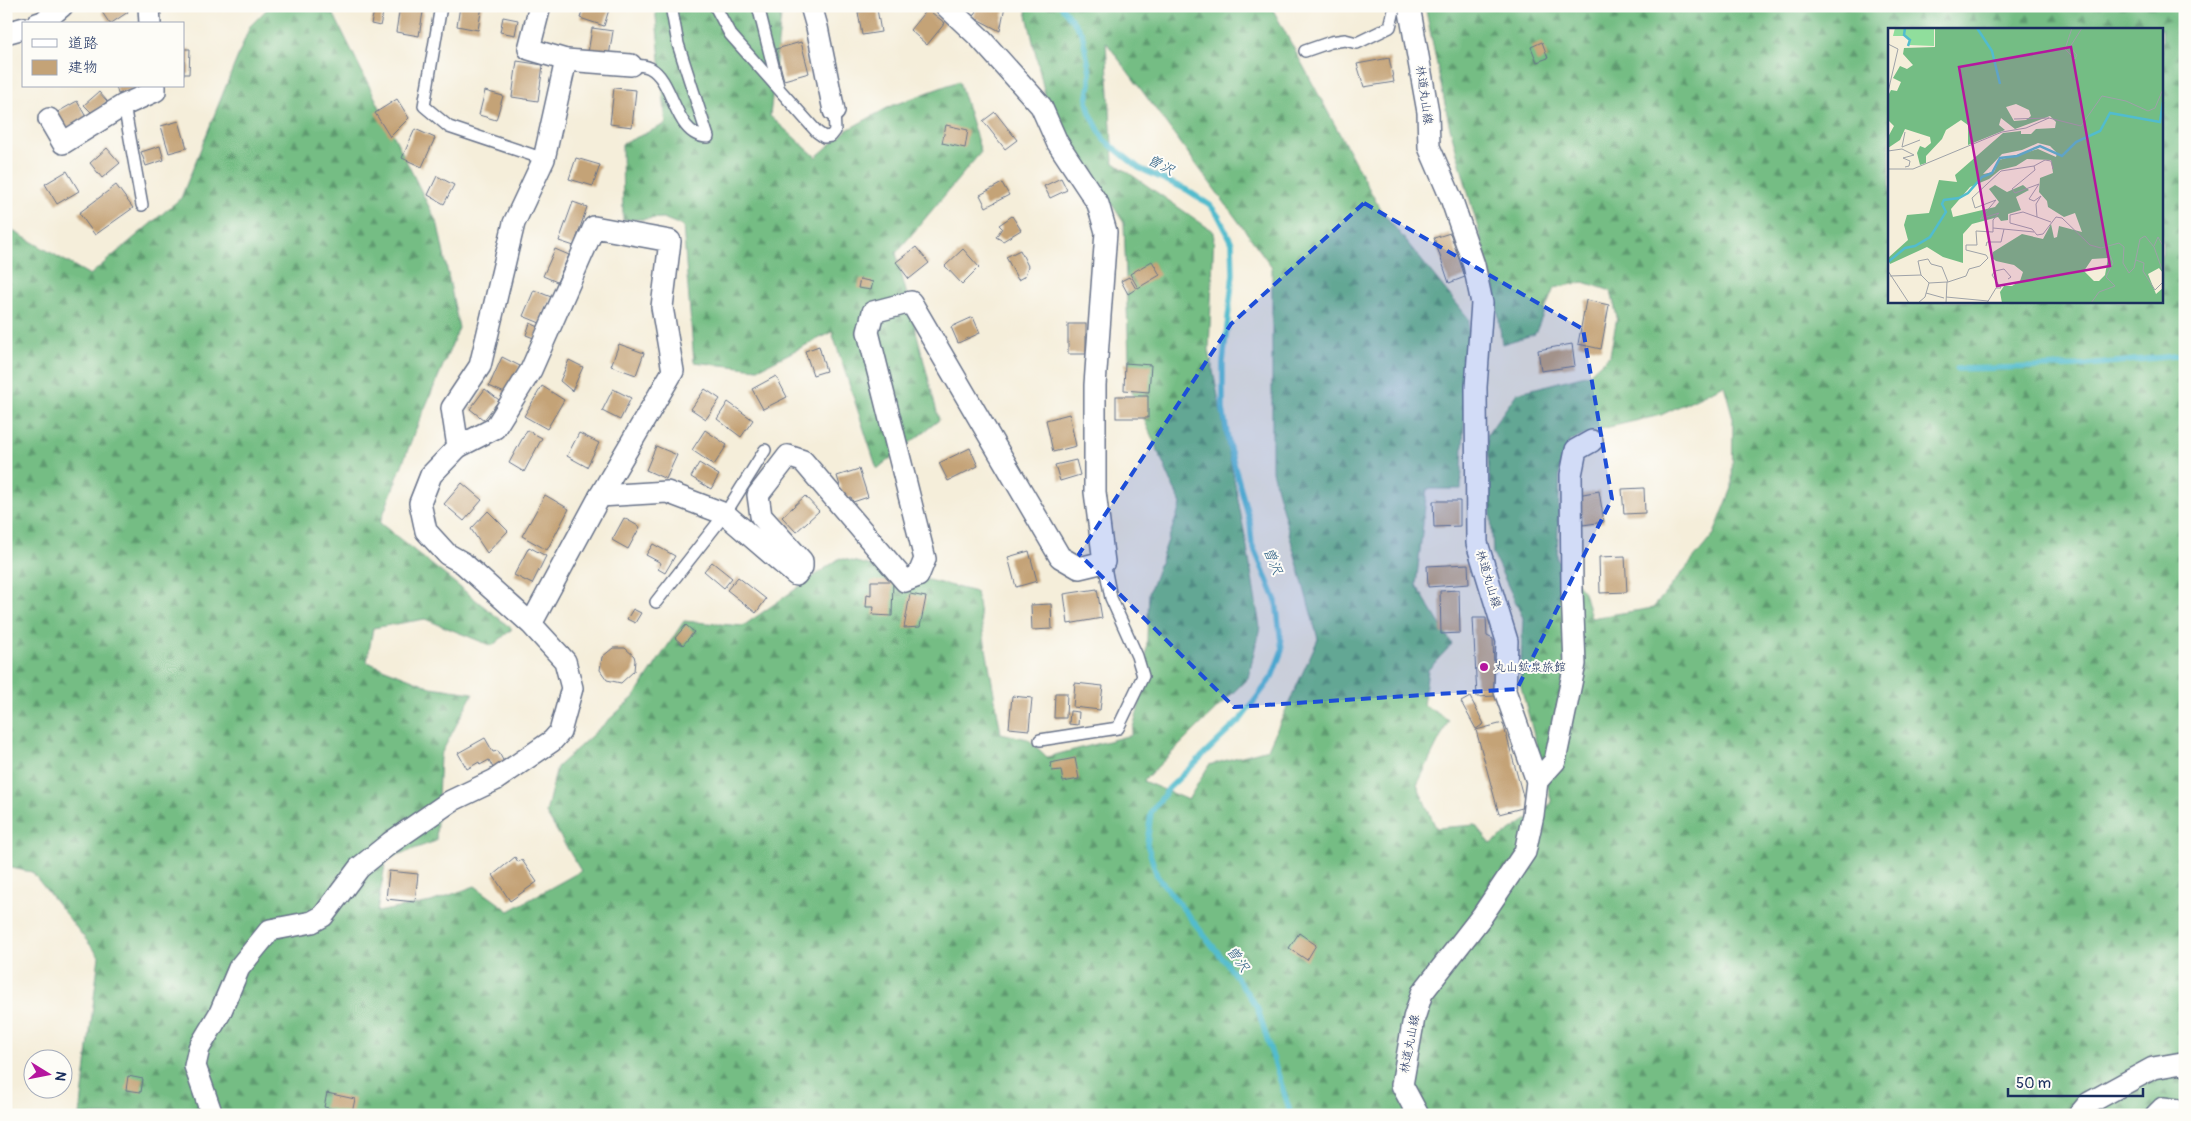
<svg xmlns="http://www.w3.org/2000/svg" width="2191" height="1121" viewBox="0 0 2191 1121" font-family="Pangolin,'Klee One',sans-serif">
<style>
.forest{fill:url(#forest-firs);stroke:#487671;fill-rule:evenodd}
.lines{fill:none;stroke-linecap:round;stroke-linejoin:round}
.stream{stroke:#52bccd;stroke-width:5.5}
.building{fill:#c4a377}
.service-casing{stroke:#677289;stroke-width:14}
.minor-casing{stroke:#677289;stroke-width:24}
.service{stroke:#fff;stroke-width:11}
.minor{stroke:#fff;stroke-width:21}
.marked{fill:#1d4ed8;fill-opacity:0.2;stroke:#1d4ed8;stroke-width:4;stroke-dasharray:10 6;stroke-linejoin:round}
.poi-dot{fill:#b5179e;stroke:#fdfcf7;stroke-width:2}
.labels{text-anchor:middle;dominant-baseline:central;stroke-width:4;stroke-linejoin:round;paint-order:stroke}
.street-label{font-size:12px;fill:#1b2f5e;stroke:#fdfcf7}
.poi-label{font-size:12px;fill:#1b2f5e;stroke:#fdfcf7;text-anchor:start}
.water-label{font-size:14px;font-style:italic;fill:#2e6085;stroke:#fdfcf7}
.inset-river{fill:none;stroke:#52bccd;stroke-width:2.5}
.inset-road{fill:none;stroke:#9ea2a8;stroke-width:1}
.view{fill:#b5179e;fill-opacity:0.15;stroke:#b5179e;stroke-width:2.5}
.inset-edge{fill:none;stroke:#1b2f5e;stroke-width:2.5}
</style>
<defs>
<pattern id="forest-firs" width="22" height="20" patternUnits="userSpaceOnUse" patternTransform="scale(1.25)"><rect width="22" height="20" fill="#74bd84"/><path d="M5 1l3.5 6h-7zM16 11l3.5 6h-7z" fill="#5e9a6f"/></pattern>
</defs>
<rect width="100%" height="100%" fill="#fdfcf7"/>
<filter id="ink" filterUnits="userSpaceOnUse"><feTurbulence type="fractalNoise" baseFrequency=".02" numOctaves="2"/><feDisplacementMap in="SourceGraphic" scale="10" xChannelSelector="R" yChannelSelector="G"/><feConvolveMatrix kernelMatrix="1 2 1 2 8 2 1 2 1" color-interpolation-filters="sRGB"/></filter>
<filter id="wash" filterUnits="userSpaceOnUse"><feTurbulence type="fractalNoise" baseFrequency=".0096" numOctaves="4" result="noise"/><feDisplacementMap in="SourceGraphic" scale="20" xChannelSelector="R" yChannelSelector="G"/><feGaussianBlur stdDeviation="1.12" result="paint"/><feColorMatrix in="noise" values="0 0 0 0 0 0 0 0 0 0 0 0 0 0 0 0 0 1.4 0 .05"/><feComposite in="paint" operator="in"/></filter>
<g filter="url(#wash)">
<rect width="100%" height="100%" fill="#f5eeda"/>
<g class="forest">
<path d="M270,6H308L334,15L438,225L459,328L413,436L380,523L512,629L492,646L425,619L373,628L367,662L431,687L473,693L440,756L436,841L386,859L377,912L431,902L475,886L509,911L581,871L546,813L557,767L634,697L684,621L743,626L840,558L976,592L1001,733L1028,739L1047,757L1131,735L1145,683L1149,593L1181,504L1130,387L1124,223L1047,104L1025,6H1271L1380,209L1469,319L1461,489H1427L1416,585L1452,644L1428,670L1423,705L1449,720L1417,785L1436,828L1475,825L1491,844L1552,803L1520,683L1523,618L1493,554L1487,435L1517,393L1589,374L1610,355L1617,317L1611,291L1584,282L1554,288L1535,334L1502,344L1495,290L1449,124L1425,6H2185V1115H80L99,956L32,872L6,867V215L13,231L90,275L181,198L250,26ZM1890,29H2162V301H1890ZM1106,42L1272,267V471L1318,639L1268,749L1209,765L1188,800L1143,781L1248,678L1260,627L1246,541L1209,350L1214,232L1113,162ZM1724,385L1733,418L1732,488L1714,534L1653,608L1591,618L1584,592L1557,559L1560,466L1569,442L1596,430L1661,415Z"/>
<path d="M655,6H782L770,116L816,157L847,130L891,106L959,81L981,152L896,253L939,420L877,469L832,332L758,369L694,362L683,226L663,218L623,220L622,144L666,124Z"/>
</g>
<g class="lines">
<g class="stream">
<path d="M1061,6L1082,33L1090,72V84L1087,101L1090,113L1104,140L1139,168L1187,190L1210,205L1219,217L1232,243L1233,274L1223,363V409L1229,445L1250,522L1252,544L1276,601L1282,650L1272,677L1241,719L1169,788L1151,812L1147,844L1157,876L1227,964L1257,1007L1291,1115"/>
<path d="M1957,369L2077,366L2185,355"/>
</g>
</g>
<g id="blocks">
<g class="building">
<path d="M110,6H125L128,12L110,24L102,12Z"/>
<path d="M400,6H424L419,36L396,32Z"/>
<path d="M460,6H482L478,30L457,26Z"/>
<path d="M584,6H610L604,26L580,18Z"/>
<path d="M978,6H1005L1000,31L973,17Z"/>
<path d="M375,7L384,9L380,26L371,24Z"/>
<path d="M877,9L881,32L862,35L858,12Z"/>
<path d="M927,9L945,23L927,45L910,30Z"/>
<path d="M503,17L518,20L515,35L500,32Z"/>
<path d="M592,28L613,31L609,56L588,53Z"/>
<path d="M801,42L809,73L784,80L776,49Z"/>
<path d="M1542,42L1548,58L1537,62L1531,47Z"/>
<path d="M184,49H190L189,74H184Z"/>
<path d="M1389,58L1394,82L1364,87L1357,64Z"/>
<path d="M517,61L543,65L538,101L512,97Z"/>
<path d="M116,86H137L138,88L118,94Z"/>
<path d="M614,88L636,90L632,127L610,124Z"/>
<path d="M485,91L503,96L496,120L479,115Z"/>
<path d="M99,92L107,101L93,114L84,105Z"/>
<path d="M397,99L409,118L390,137L375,113Z"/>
<path d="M77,101L86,117L65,129L56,113Z"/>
<path d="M995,112L1017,140L1005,149L983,121Z"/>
<path d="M179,121L187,148L169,153L161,126Z"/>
<path d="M946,125L968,130L965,148L942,143Z"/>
<path d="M415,129L435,138L422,167L402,158Z"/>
<path d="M160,146L164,160L146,166L141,152Z"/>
<path d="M107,148L120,163L102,178L90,163Z"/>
<path d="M576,158L600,165L593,186L569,179Z"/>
<path d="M67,171L79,191L57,204L45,184Z"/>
<path d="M437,176L454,185L444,204L428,195Z"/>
<path d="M1061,178L1067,190L1050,198L1044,186Z"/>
<path d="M1002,183L1009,195L986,207L980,195Z"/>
<path d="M116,185L133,208L95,235L79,213Z"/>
<path d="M573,202L587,207L574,246L559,241Z"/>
<path d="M1012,216L1021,230L1003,241L996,237L1002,228L999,225Z"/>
<path d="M1450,233L1465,277L1449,283L1434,238Z"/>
<path d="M916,247L929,263L909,279L896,262Z"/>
<path d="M555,249L569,255L557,282L543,276Z"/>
<path d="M963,249L979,267L962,284L945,266Z"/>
<path d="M1020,250L1028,266L1025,276L1018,280L1006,257Z"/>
<path d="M1152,261L1160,275L1138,288L1130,274Z"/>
<path d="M1129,277L1136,289L1128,294L1121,281Z"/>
<path d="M860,279L873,282L871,290L858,288Z"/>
<path d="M534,290L551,297L540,323L523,316Z"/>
<path d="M1586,300L1609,305L1601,349L1578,344Z"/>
<path d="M973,317L980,333L958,343L951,327Z"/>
<path d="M530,323L541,328L536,339L526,335Z"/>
<rect x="1068" y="324" width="18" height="30"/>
<path d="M619,344L644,353L636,375L611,366Z"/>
<path d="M1572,344L1575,366L1541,371L1538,350Z"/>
<path d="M819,346L826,371L813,375L805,351Z"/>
<path d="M502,357L520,366L507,394L489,386Z"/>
<path d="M569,360L583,367L572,391L560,381Z"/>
<path d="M1125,363L1151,365L1149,392L1124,390Z"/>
<path d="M776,376L787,397L763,409L752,389Z"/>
<path d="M542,386L564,400L547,429L524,416Z"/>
<path d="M485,389L499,400L484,420L470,409Z"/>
<path d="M613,389L631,398L620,420L602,411Z"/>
<path d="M705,389L720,399L706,419L691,409Z"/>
<rect x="1116" y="396" width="32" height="22"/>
<path d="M728,402L753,420L741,437L717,419Z"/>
<path d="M1069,414L1076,446L1053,452L1046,420Z"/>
<path d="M527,430L542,438L524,472L509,463Z"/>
<path d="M705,430L727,445L714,465L692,450Z"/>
<path d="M579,433L599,443L587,467L567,456Z"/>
<path d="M656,446L677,455L666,479L646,470Z"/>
<path d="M970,448L978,466L948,481L939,463Z"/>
<path d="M1076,460L1080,475L1060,481L1055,465Z"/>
<path d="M699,463L719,475L711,489L691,477Z"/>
<path d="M859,469L868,497L853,502L851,497L844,499L837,476Z"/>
<path d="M462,483L482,500L464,521L444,504Z"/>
<path d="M1644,488L1645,513L1624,514L1622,489Z"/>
<path d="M1599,491L1604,522L1583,525L1578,495Z"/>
<path d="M545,495L569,509L547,550L522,536Z"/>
<path d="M805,496L819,511L796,532L782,517Z"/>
<path d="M1433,501H1460V526L1434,527Z"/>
<path d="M488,511L508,531L487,553L471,529Z"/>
<path d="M624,518L640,527L628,549L612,540Z"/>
<path d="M653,544L675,556L665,573L658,569L661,563L646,555Z"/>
<path d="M529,547L546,556L532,584L514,575Z"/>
<path d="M1029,551L1037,581L1016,587L1008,557Z"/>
<path d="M1625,556L1627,592L1600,593L1599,557Z"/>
<path d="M712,562L732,578L724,588L704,571Z"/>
<path d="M1468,564L1469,584L1428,587L1427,566Z"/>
<path d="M738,577L766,599L756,613L727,590Z"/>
<path d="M871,581H893L892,616L873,615L874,607H866L867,594L871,595Z"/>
<path d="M1097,589L1102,618L1068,624L1064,594Z"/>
<path d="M1459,590L1460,633L1441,634L1440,591Z"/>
<path d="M910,594L926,597L920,627L904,628Z"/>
<path d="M1051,604L1052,629L1032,630L1031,605Z"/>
<path d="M633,609L641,613L635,623L627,619Z"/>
<path d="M1473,618H1486L1487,636L1493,639L1495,696L1477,697Z"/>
<path d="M686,625L694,632L683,645L675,638Z"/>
<path d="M613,648H625L634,656L635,660L634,671L621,683L607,680L600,670L602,657Z"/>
<path d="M1075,683L1103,686L1100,710L1073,707Z"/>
<path d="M1055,693H1067L1066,718H1054Z"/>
<path d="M1012,696L1032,698L1029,730L1009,728Z"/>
<path d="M1470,697L1484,724L1476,729L1461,702Z"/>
<path d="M1070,711L1079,712L1078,725L1069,724Z"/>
<path d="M1503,723L1526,807L1499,814L1476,730Z"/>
<path d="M485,738L493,752L498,751L504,762L493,768L489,760L480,765L479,762L467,769L458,753Z"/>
<path d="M1075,758L1079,779L1063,782L1061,770L1052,771L1050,763Z"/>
<path d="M515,857L518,862L522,860L537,882L510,901L493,875Z"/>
<path d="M389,871L418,874L415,902L386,899Z"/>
<path d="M1299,933L1316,945L1307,960L1289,948Z"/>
<path d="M128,1076L143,1079L141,1092L126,1090Z"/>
<path d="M327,1093L355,1099L352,1113L324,1107Z"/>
</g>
</g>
</g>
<g filter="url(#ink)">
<use href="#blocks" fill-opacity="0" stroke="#677289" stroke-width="1"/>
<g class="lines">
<g class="service-casing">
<g id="service">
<path d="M441,6L424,106L449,127L544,159"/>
<path d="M715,6L730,34L817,132L824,137L831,136L835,131L834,111"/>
<path d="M758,6L778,86"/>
<path d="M1305,51L1331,42L1345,40L1357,43L1390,27L1395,6"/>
<path d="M631,65C636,65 645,65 650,68C675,81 674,137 708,137L678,44L671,6"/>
<path d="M124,105L142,205"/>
<path d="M656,602L725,514L765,450"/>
<path d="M1040,740L1118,728L1143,676L1137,656L1111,598L1104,562"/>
</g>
</g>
<g class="minor-casing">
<g id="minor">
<path d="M149,6L150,24"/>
<path d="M811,6L817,27L834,111"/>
<path d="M1409,6L1428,112L1429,147L1451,198L1474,265L1482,303L1476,387L1477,543L1507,641L1505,691L1537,781L1533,815L1525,852L1482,916L1422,993L1414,1018L1402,1085L1418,1115"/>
<path d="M37,24L43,22L62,6"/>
<path d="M6,33L24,28"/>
<path d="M566,60L631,65"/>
<path d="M49,119L63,143L124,105L155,91V86"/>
<path d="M458,447L452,408L480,366L514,223L544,159L566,60L529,49L540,6"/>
<path d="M600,496L667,492L725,514L796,575L802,567V561L761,516L758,495L788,456L803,461L905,581L918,576L925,559L868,332L873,312L911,302L1060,557L1079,568L1104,562L1095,492V385L1106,232L1098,204L1057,142L1041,106L979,37L946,6"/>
<path d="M1537,781L1555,761L1575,664L1572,591L1571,475L1576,450L1592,441"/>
<path d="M212,1115L195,1066L199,1048L220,1013L239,968L270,930L312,922L323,916L359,868L390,843L451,801L495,780L552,741L560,732L572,688L565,661L531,624L463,563L447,554L426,531L420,503L431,475L458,447L495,428L531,370L594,227L670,241L662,307L673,371L600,496L531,624"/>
<path d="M2079,1115L2089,1103L2153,1068L2182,1063L2185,1065"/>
<path d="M2156,1115L2163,1108L2185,1111"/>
</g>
</g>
<use href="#service" class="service"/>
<use href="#minor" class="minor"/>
</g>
</g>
<path class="marked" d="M1364,203L1583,329L1612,499L1517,689L1234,707L1079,554L1231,324Z"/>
<circle class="poi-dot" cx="1484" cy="667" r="5"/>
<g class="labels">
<g class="street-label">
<text transform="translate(1424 95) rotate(82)">林道丸山線</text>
<text transform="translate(1488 579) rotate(73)">林道丸山線</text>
<text transform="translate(1410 1044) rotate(-79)">林道丸山線</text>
</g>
<g class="poi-label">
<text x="1494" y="667">丸山鉱泉旅館</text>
</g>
<g class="water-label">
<text transform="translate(1161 165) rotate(28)">曽沢</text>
<text transform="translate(1273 561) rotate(67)">曽沢</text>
<text transform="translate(1238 959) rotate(54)">曽沢</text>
</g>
</g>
<g transform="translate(1888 28)">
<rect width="275" height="275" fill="#f5eeda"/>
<path d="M47,0H275V245L271,240L260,246L268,266L275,260V275H114L112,264L116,258H124L132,253L135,244L126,237L108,233L104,230L105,224L134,206L155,211L163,196L166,210L169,209L171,198L194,204L187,185L176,189L160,179L159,173L151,164L152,150L165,145L163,132L139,131L128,138L112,142L101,151L82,159L63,181L65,189L107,179L111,174L101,161L107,157L119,164L135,157L141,162L128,169L133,182L120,186V192L113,193L110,189L84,196L75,206V235L55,229L39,219L2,236L0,230L20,212L16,197L19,187L41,185L51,152L69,154L67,147L115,105L133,103V106H143L148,101L167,100L168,94L162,88L127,101L113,90L111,97L117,102L80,117V97L73,92L58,102L54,111L38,128V135L32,137L29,125L32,118L37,120L43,115L42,109L17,101L12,112L0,120V109L6,98L0,92L1,66L3,62L9,63L13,54L5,50L12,38L19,41L25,37L15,26L16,20L47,19ZM128,76L141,82L143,88L138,92L126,93L118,79ZM150,115L162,118L169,125L168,129L150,121L111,132L106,144L95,146L114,126L134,122ZM220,230L217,247L211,253H206L196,243L204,231Z" fill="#74bd84" fill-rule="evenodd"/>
<path d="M7,0H46V18L21,17L23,12L18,8H5Z" fill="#90de9c"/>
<path class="inset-river" d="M17,0L16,7L22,12L20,18M89,0L104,23L112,56M0,234L17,220L27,218L42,209L58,184L54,176L56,172L71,170L80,165L94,149L104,145L112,130L129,128L152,118L174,128L188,114L212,103L222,85L272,94L275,74"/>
<path class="inset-road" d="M184,0L177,21L187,31L189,27L182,19L194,0M0,16L10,21L0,64M126,91L161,90M14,119L32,112M14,119L17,104M0,123L14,121L26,127L15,130L22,133L21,138L17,139M146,138L157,132L163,133L165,141M0,141H25L114,104L138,100L161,90L193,98L214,68L238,73L260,83L267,80L275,61M163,194L135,184L122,187V195L144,201L149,207L155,206L168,189L174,190L202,217L213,220L231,215L236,219L235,235L241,245L246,240L252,211L257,208L266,219L275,244M105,200V192L111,185L92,191L108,172L87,180L84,170L113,143L146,138L147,142L124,161L127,165L151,156L141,171L146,173L153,168L148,176L149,189M98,218L99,214H113L116,201M266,218L270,209L275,218M248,232L256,235L255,243L267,262L275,254M0,243L21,275M2,248L33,247M60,254L54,239L43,236L40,231L30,233L33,247L41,255L59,254H60L78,248L81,241L92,238L100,230L98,227L78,222V217H89L88,203L105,204V200L146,204M38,265L56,270M58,269L100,273M30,275L37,269L41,255M58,275L59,254M99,275L108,260H113L104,247L107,243L116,241L123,249L120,251M203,275L211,264L227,258L218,249L225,235L218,217"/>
<path class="view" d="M183,19L222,238L109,258L71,39Z"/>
<rect width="275" height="275" class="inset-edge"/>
</g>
<rect width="2191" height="1121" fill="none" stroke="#fdfcf7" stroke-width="25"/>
<rect x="22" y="22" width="162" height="65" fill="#fdfcf7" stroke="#a3aaba"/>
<rect x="32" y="39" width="25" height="8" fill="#ffffff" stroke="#a3aaba"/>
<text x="68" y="48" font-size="15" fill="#1b2f5e">道路</text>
<rect x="32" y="60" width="25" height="15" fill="#c4a377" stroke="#a3aaba"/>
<text x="68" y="72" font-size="15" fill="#1b2f5e">建物</text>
<g transform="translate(48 1074) rotate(100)"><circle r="24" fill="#fdfcf7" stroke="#a3aaba"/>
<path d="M0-4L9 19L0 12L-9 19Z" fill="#b5179e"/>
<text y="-8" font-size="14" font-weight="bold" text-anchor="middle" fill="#1b2f5e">N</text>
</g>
<path d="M2008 1088v8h135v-8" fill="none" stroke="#1b2f5e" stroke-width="2.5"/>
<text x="2016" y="1088" font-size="15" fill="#1b2f5e" stroke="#fdfcf7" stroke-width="4" paint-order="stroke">50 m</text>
</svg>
